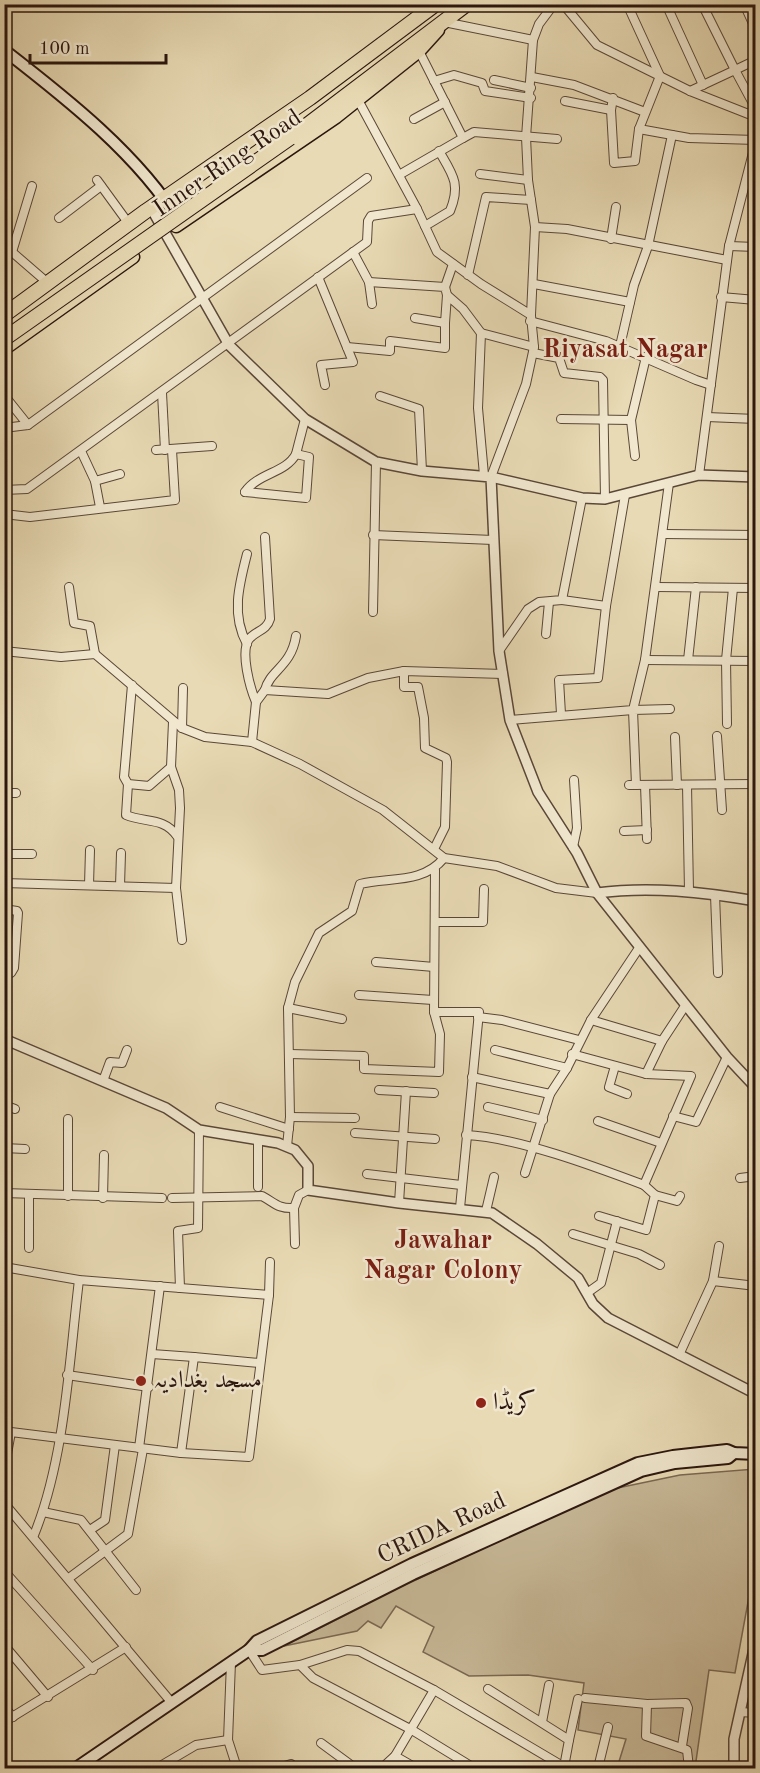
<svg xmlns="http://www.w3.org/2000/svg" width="760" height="1773" viewBox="0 0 760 1773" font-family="'Old Standard TT',Amiri,serif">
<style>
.green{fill:#c8b998;stroke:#7a6854;stroke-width:1.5}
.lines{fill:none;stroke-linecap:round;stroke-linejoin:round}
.minor-casing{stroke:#5a4738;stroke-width:10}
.tertiary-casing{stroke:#5a4738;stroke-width:12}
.secondary-casing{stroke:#2b160f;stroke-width:14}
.primary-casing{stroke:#2b160f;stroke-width:15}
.trunk-casing{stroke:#2b160f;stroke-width:16}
.minor{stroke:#f0e7ce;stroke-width:8}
.tertiary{stroke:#f0e7ce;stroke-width:9}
.secondary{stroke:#f0e7ce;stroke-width:10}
.primary{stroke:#e8dab4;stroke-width:12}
.trunk{stroke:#e8dab4;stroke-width:14}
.trunk-bridge-casing{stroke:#2b160f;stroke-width:16;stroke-linecap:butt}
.trunk-bridge{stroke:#e8dab4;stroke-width:14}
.poi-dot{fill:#8f2418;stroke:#f0e7ce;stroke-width:2}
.labels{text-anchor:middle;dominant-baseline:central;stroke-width:5;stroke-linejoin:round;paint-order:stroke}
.street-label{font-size:24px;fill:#2b160f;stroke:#f0e7ce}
.poi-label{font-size:24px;fill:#2b160f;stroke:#f0e7ce;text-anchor:start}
.neighbourhood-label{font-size:26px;font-weight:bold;fill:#7a1f14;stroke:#f0e7ce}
</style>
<rect width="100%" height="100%" fill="#e8dab4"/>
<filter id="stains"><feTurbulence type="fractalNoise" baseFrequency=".00333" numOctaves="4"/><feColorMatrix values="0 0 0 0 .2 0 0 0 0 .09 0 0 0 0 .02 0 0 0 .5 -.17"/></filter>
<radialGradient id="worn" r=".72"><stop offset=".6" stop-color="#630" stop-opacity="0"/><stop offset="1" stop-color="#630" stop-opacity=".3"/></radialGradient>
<path class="green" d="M755,1469V1564L735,1673L709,1670L695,1768H617L626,1739L578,1730L584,1683L528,1675L469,1676L423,1652L434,1627L396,1606L381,1628L368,1621L357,1631L284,1646L407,1584L608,1490L680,1475Z"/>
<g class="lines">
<g class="minor-casing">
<g id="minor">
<path d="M563,4L597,45L690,91L756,117"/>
<path d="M627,4L660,76L639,129L689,138L756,140"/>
<path d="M666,4L703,85"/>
<path d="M702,4L735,70L756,60"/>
<path d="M744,4L756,30"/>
<path d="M444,22L533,40"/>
<path d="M532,77L574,85L645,112"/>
<path d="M494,80L531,88"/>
<path d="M434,81L454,75L482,83L485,91L531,98"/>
<path d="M690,91L735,70L756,109"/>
<path d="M613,98L611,110L614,163L635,161L639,129"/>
<path d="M358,100L417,209L437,252L481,284L531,315L535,227L528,180L526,137L533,40L539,24L554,4"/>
<path d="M565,101L611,110"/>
<path d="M414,119L445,102"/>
<path d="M463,138L474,132L557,139"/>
<path d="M480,174L528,180"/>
<path d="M399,175L463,138L419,51"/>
<path d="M97,180L129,224"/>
<path d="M59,218L101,186"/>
<path d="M425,226L450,211C461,184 453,175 439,151"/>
<path d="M535,227L567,229L727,260"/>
<path d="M611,239L616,207"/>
<path d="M729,246L756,247"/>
<path d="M4,251L12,252L49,284"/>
<path d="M12,252L32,186"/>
<path d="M353,252L369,282L372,304"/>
<path d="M468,275L486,197L531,200"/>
<path d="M318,277L353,362L321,365L325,385"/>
<path d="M369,282L445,287L447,295"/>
<path d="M534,284L630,302"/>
<path d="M445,287L453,264"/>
<path d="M721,297L756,300"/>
<path d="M415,318L445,323L447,295L463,309L481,333L534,347"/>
<path d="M530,321L606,341L696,380L711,385"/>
<path d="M481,333L478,408L484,475"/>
<path d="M620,346L634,285L648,246L672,135"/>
<path d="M347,347L390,351V341L445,348V323"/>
<path d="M533,353L559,358L564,373L600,377L603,380L605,499"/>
<path d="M162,393L165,450"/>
<path d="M4,395L28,425"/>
<path d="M380,396L419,409L422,471"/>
<path d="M707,417L756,419"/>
<path d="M561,419L631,420"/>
<path d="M4,428L28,425L367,178"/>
<path d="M156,450L212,446"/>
<path d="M81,451L95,481L120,474"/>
<path d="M635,456L631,420L646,357"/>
<path d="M754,457L756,444"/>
<path d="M699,475L729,246L756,141"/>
<path d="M491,477L526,384L534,347L531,316"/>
<path d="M95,481L100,507"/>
<path d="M4,490L27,489L367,242L368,221L371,216L417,209"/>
<path d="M245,492L306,498L309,457L296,454L305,419"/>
<path d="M245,492C258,473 286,473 296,454"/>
<path d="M4,514L30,517L175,500L172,450"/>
<path d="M664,534L756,535"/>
<path d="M373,535L493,540"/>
<path d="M247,554C239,585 231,615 247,644"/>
<path d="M69,587L74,623L90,626L95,654"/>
<path d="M656,587L756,588"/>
<path d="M562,600L606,606"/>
<path d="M373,612L376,462"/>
<path d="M546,634L549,602"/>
<path d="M4,651L61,657L95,654L182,728L205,737L252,742L300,764L383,810L444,858L497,866L556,888L597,893"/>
<path d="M499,651L528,609L539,602L562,600L582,498"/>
<path d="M645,660L756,661"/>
<path d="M688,660L696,587"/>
<path d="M404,671V687H418L424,718L425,748L446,758L447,762L445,827L434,849"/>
<path d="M132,685L124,777L128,784L149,786L171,767"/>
<path d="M265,690C270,670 291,667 296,636"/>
<path d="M256,702C250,688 240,652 249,639C256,631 267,630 270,619L265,537"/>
<path d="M561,714L559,680L598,678L606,606L625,495"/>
<path d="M510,720L633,710L645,660L669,483"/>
<path d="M727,724L726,660L733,588"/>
<path d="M182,728L183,688"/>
<path d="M717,736L722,810"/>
<path d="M675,737L677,785"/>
<path d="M252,742L256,702L265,690L328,694L368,678L404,671L503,674"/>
<path d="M128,784L126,815C145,823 164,817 177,836"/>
<path d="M629,785L756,784"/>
<path d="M636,785L633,710L670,709"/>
<path d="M645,785L647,839"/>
<path d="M687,785L689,891"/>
<path d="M4,793H16"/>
<path d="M624,831L647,830"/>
<path d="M573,847L577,828L574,780"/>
<path d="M4,854H32"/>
<path d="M435,870L434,1012H479L460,1208"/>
<path d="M4,883L176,888L180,808L179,790L171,767L173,722"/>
<path d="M89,885L90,850"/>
<path d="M120,886L121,853"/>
<path d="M176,888L182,940"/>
<path d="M715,895L718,973"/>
<path d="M754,901V970"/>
<path d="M4,909L17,911L18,913L14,968L11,973H4"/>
<path d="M435,922H483L484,889"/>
<path d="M376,962L434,967"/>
<path d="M359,995L433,1000"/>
<path d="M288,1008L342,1019"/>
<path d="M478,1017L502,1020L579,1040"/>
<path d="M591,1020L639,948"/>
<path d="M495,1050L567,1068"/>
<path d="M290,1054L364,1056V1069L439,1072L440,1034L434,1012"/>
<path d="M615,1066L609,1087L627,1094"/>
<path d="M646,1074L662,1041L685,1006"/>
<path d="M472,1077L550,1094"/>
<path d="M103,1081L110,1062L122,1063L127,1050"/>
<path d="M379,1090L434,1093"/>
<path d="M4,1105L15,1109"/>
<path d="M220,1107L289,1129"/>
<path d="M488,1107L543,1120"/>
<path d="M673,1116L696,1122L727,1057"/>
<path d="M290,1117L355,1118"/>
<path d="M598,1121L661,1143"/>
<path d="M355,1133L435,1139"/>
<path d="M466,1135C516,1137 596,1167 644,1185L691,1076L646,1074L572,1054"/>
<path d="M287,1146L290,1117L288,1008L295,982L319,933L352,911L360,884C389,877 423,884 444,858"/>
<path d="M4,1148L25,1149"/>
<path d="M525,1173L550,1094L567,1068L591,1020L662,1041"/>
<path d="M367,1174L461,1185"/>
<path d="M740,1178L756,1176"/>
<path d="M258,1187V1141"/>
<path d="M4,1193L162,1198"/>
<path d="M655,1195L677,1201L680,1196"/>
<path d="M68,1196V1119"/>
<path d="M103,1198L104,1155"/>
<path d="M172,1198L262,1196C275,1203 278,1209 294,1208L299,1195L308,1190"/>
<path d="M399,1203L406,1091"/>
<path d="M294,1208L295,1244"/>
<path d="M486,1211L494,1177"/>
<path d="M599,1216L646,1230L655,1195L644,1185"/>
<path d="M573,1234L639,1254L660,1265"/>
<path d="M29,1248V1195"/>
<path d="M4,1267L79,1280L269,1295"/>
<path d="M713,1281L756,1286"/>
<path d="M180,1288L178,1231L198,1228L199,1130"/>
<path d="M587,1293L601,1283L617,1221"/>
<path d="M152,1354L194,1357"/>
<path d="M679,1355L713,1281L719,1246"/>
<path d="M67,1375L149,1387"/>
<path d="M139,1448L160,1286"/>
<path d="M181,1453L194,1357L259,1363"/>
<path d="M4,1470L11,1432L181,1453L249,1457L269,1295L270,1262"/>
<path d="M4,1503L172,1703"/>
<path d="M43,1512L81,1520L136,1590"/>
<path d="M90,1530L105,1520L115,1445"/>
<path d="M34,1535C65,1459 69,1362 79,1280"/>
<path d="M4,1571L93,1670"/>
<path d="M69,1578L128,1534L143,1449"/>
<path d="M4,1645L48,1697"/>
<path d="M249,1650L262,1670L300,1665L313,1678L412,1730L474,1768"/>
<path d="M231,1662L228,1740L237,1768"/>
<path d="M300,1665L347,1650L359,1651L434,1690L566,1768"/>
<path d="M488,1689L569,1740L564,1767"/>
<path d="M585,1698L647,1704L686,1703L688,1708L682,1746"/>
<path d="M647,1704L646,1736L687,1750L689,1768"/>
<path d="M4,1707L13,1717"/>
<path d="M740,1712L756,1713"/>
<path d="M4,1722L126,1647"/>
<path d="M542,1722L549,1685"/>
<path d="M569,1740L578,1699"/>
<path d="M321,1743L355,1768"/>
<path d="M395,1756L416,1768"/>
<path d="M157,1768L196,1745L228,1740"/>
<path d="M278,1768L291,1764L296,1768"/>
<path d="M382,1768L395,1756L434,1690"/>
<path d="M598,1768L608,1727"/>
</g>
</g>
<g class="tertiary-casing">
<g id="tertiary">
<path d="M151,208L229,345L305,419L376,462L422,471L491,477L499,651L510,720L538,792L577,853L597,893L727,1057L756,1088"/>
<path d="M491,477L582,498L605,499L699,475L756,477"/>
<path d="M597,893C650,886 703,892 756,901"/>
<path d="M4,1039L166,1108L199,1130L278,1143L295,1150L308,1166V1190L399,1203L492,1213L537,1244L578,1278L593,1304L608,1318L756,1394"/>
<path d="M734,1768V1739L756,1640"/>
</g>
</g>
<g class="secondary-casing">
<g id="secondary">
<path d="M4,50C66,98 140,156 180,223"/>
<path d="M249,1650H262L413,1574L641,1471L675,1463L728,1458L734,1453"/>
<path d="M76,1768L249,1650L257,1641L412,1564L638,1463L673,1456L727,1450L734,1453L756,1454"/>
</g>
</g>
<g class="primary-casing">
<g id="primary">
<path d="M176,226L336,117L419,51L438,30"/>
<path d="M4,349L133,257"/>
</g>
</g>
<g class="trunk-casing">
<g id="trunk">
<path d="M290,138L467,4"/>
<path d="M4,315L146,211L310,98L436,4"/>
</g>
</g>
<use href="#minor" class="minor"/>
<use href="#tertiary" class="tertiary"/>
<use href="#secondary" class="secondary"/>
<use href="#primary" class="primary"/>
<use href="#trunk" class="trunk"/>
<g class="trunk-bridge-casing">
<path id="trunk-bridge" d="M4,339L290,138"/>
</g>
<use href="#trunk-bridge" class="trunk-bridge"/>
</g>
<g class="poi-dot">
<circle cx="141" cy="1381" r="6"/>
<circle cx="481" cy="1403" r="6"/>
</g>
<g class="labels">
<g class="street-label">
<text transform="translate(228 164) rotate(-34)">Inner Ring Road</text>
<text transform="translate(442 1529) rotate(-25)">CRIDA Road</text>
</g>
<g class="poi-label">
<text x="153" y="1381">مسجد بغدادیہ</text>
<text x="493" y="1403">کریڈا</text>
</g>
<g class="neighbourhood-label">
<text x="625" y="350">Riyasat Nagar</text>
<text x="443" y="1241">Jawahar<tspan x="443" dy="30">Nagar Colony</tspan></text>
</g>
</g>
<rect width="760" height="1773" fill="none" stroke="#e8dab4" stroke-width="24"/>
<rect x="6" y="6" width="748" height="1761" fill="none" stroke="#2b160f" stroke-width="3"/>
<rect x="12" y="12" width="736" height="1749" fill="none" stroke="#2b160f" stroke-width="1.5"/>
<path d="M30 54v9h136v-9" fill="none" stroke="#2b160f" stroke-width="3"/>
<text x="39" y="54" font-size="18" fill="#2b160f" stroke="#f0e7ce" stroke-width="4.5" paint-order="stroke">100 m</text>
<rect width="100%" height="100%" filter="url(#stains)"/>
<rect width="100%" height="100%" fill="url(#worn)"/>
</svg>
